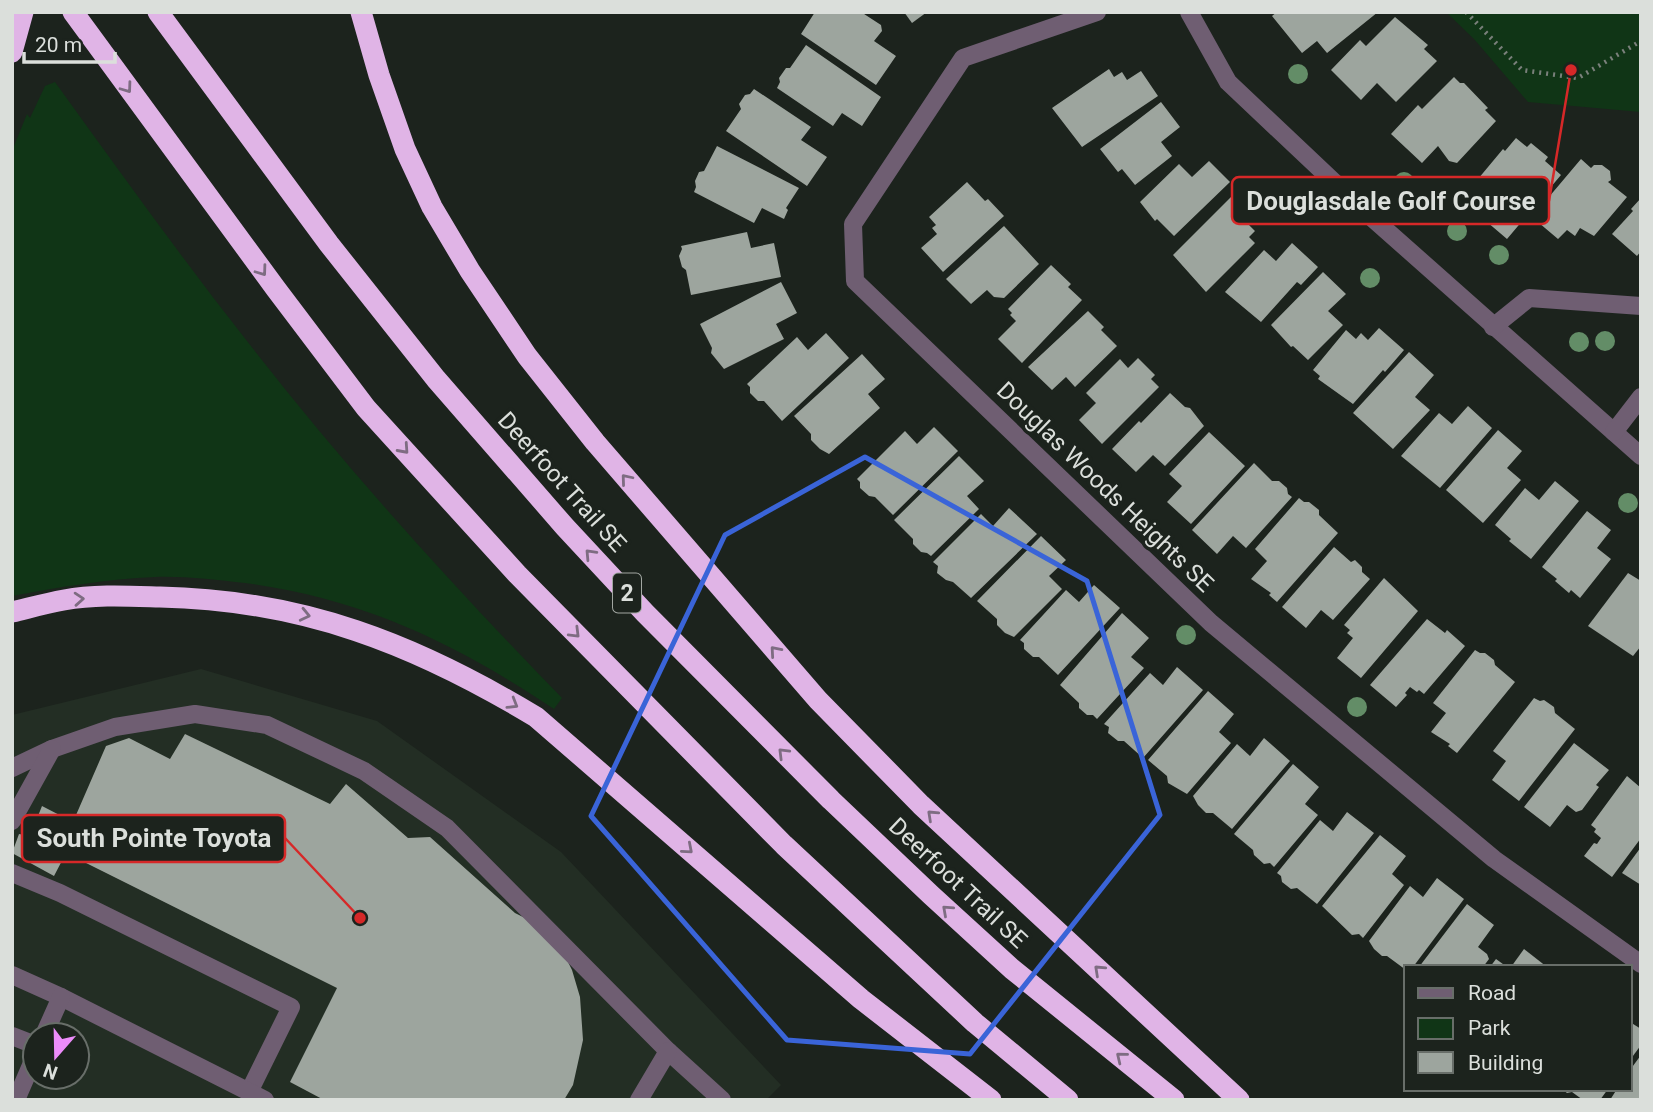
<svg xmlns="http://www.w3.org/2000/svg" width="1653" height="1112" viewBox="0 0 1653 1112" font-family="Roboto,sans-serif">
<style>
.built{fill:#232e24;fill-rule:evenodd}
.green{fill:#103516}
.building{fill:#9da59e}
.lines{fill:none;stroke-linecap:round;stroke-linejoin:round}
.path{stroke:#7a807b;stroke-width:4.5;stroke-dasharray:2 5;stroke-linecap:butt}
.minor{stroke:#6f5e72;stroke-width:18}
.highway{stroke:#e0b4e6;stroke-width:21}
.tree{fill:#638d67}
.oneway{stroke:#7e6c82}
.marked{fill:none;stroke:#3a64d8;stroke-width:5;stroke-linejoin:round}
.labels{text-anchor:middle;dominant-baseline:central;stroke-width:7;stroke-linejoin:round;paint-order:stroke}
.shield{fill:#1c231d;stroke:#a2a7a2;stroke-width:2}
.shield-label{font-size:23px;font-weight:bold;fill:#dbdfdb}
.street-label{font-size:24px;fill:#dbdfdb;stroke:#1c231d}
.leader{fill:none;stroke:#d62828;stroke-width:2.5}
.callout-dot{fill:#d62828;stroke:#1c231d;stroke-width:2.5}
.callout{fill:#1c231d;stroke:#d62828;stroke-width:2.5}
.callout-label{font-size:26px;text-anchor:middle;font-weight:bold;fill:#dbdfdb}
</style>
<rect width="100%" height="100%" fill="#1c231d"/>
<path class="built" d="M201,669L377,721L561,852L781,1085L766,1100H12V715ZM35,1035H77V1077H35Z"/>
<g class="green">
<path d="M1446,12H1641V112L1528,102L1474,39Z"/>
<path d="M55,82C118,169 180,256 247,341C344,466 451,584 562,698L554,709C455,643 364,599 245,583C216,580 185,576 155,577C107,579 60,587 12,596V151L27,114L30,118L45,86Z"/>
</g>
<g class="building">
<path d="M815,12H861L881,25L882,31L874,41L896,56L876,85L801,34Z"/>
<path d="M904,12H927L912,23Z"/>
<path d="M1277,12H1378L1327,53L1317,41L1302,53L1272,16Z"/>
<path d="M1395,17L1428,45L1424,49L1437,61L1396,102L1377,83L1361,100L1331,70L1360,40L1366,46Z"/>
<path d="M806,45L881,97L862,126L842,113L833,126L777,88L780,82L779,78L786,68H790Z"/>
<path d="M1109,69L1114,77L1122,72L1127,80L1141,71L1158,96L1082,147L1052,108Z"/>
<path d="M1454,77L1460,83H1464L1488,108L1485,110L1496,121L1457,163L1449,161L1438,146L1422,163L1391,134L1418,105L1422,109Z"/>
<path d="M754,89L811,127L801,140L827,157L807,186L726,131L741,109L739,104L745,95L750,94Z"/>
<path d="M1161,102L1180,127L1161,142L1172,156L1135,185L1122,169L1118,172L1100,149Z"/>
<path d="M1516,138L1527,147L1531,143L1548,157L1545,161L1561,175L1507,239L1480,216L1498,194L1495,193L1493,195L1478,183L1480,180L1478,179L1503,149L1505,151Z"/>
<path d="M717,146L799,188L786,208L788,210L784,219L762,208L754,223L694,192L696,187L695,181L699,172L704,171Z"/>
<path d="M1581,159L1591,168L1594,165H1602L1610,171L1611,180L1608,182L1627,197L1594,236L1580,228L1575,236L1567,230L1558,239L1532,217Z"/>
<path d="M1209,161L1230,182L1174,236L1157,219L1155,221L1140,202L1179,164L1192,177Z"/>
<path d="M967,182L985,201L988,199L1004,216L943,272L921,248L937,234L932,228L936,225L929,217Z"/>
<path d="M1238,190L1261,213L1249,225L1255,231L1249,237L1255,243L1206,292L1173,255Z"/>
<path d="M1641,198V251L1637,256L1612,234L1633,211L1631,209Z"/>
<path d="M1004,226L1039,264L1004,298L994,297L987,290L971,304L946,279Z"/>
<path d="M747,232L751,248L774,243L781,277L691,295L686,270L682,267L679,256L682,249L681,246Z"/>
<path d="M1292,243L1318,267L1301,285L1297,282L1261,322L1225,292L1264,250L1276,261Z"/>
<path d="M1051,265L1071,284L1068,287L1082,300L1022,363L998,339L1016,321L1010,315L1012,313L1008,309Z"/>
<path d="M1323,272L1346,294L1328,311L1343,325L1308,360L1293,346L1291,347L1271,325Z"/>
<path d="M781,282L797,313L776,324L784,339L724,369L711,353L712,348L700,324Z"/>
<path d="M1088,311L1104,327L1101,330L1117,346L1075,387L1066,377L1052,390L1028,367Z"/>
<path d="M1379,328L1404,350L1385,372L1383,370L1353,404L1318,379L1320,376L1313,370L1346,330L1356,339L1361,333L1368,340Z"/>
<path d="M826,333L849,358L782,421L764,401H758L750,393V387L747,384L797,337L808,350Z"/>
<path d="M1409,352L1434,375L1415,397L1430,410L1393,449L1353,413Z"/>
<path d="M862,354L885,379L868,394L880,408L829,454L820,449L811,440V434L794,416Z"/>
<path d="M1138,358L1155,375L1151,379L1159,387L1102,444L1079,420L1096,403L1086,393L1120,359L1128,368Z"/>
<path d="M1170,393L1185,407L1190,408L1204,426L1165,466L1153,455L1136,472L1112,449L1139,421L1141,423Z"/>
<path d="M1468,406L1492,428L1440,488L1401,456L1439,413L1452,424Z"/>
<path d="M934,427L958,451L893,515L875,497L869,496L860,488V482L857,479L905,431L917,444Z"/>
<path d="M1498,430L1522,451L1507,468L1521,480L1483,523L1446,490Z"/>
<path d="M1209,432L1245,466L1191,524L1167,502L1182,486L1169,474Z"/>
<path d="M959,456L984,481L967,496L979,509L931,556L927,553L921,552L913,544V539L894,520Z"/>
<path d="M1254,463L1272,481H1279L1287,488L1288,494L1292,497L1246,548L1233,536L1217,554L1192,530Z"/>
<path d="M1555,481L1579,501L1531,559L1509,541L1511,539L1495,525L1525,488L1539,500Z"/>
<path d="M1299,498L1304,502H1309L1319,510V515L1338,533L1277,602L1269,595L1271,593L1251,579L1267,561L1255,549Z"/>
<path d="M1009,508L1037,534L971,598L953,582L946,580L937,573L938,566L933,562L981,514L993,526Z"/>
<path d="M1587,511L1611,530L1597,548L1611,559L1580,598L1571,590L1569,593L1555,581L1557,579L1542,567Z"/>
<path d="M1041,536L1066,560L1049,576L1062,589L1014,637L1005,633L997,625V619L977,601Z"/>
<path d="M1334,547L1351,562L1355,560L1362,567V572L1370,579L1333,620L1321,610L1306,628L1282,607Z"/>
<path d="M1628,573L1641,581V646L1633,656L1588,626Z"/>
<path d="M1384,578L1418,611L1361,678L1337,658L1353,638L1347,633L1350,630L1344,625Z"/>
<path d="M1094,585L1120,608L1058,675L1039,657H1033L1024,649V643L1020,640L1066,590L1079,602Z"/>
<path d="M1122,613L1149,638L1131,657L1144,668L1097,719L1093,715H1087L1079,708V703L1060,685Z"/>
<path d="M1427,619L1445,633L1447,630L1465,646L1424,694L1419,690L1417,692L1410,687L1405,693L1407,695L1396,707L1370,685Z"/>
<path d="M1475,650L1480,653H1485L1494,660L1495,665L1515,682L1457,753L1448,746L1450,744L1431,732L1446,713L1433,703Z"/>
<path d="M1177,667L1203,690L1143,758L1124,741H1118L1108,733L1109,727L1104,724L1150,673L1163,685Z"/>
<path d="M1208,691L1234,714L1219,732L1231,743L1187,794L1168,783L1167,776L1148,760Z"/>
<path d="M1534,698L1540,701L1544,700L1554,707L1555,713L1575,729L1519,801L1492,780L1506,761L1493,751Z"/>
<path d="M185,734L330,804L346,784L408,838L430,837L515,913L533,922L562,950L572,970L580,997L583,1040L573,1085L564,1100H324L290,1082L337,988L66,853L54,876L12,853L19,834L30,836L42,806L73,822L106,746L129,738L170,759Z"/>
<path d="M1264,738L1290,761L1232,829L1213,813H1206L1198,805L1193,796L1237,744L1250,756Z"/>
<path d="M1574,743L1609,770L1596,785L1599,787L1582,810L1576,812L1567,805L1550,827L1524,807Z"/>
<path d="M1293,764L1319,787L1305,804L1318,815L1274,867L1270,863L1264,864L1254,855L1253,850L1234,834Z"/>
<path d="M1627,776L1641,788V838L1612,877L1584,856L1594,843L1597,844L1601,838L1594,832L1596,829L1591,825Z"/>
<path d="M1347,812L1374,833L1317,904L1297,888L1291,889L1282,882L1281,876L1277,873L1320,820L1333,831Z"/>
<path d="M1380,835L1406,856L1392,874L1404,885L1363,938L1359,934L1352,935L1322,906Z"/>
<path d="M1641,847V885L1622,873Z"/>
<path d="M1437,878L1464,899L1413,967H1406V970L1387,956H1382L1374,949L1369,941L1410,886L1423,897Z"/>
<path d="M1467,904L1494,925L1478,947L1487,954L1489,959L1483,967H1419Z"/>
<path d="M1524,949L1547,967H1511Z"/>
<path d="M1496,959L1507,967H1490Z"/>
<path d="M1630,1022L1641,1029V1045L1630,1060Z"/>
<path d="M1641,1055V1100H1610L1617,1089H1630V1070Z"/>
<path d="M1562,1089H1608L1600,1100H1583L1572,1092L1567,1093Z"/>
</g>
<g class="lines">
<path class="path" d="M1466,12L1522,70L1578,78L1641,41"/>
<g class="minor">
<path d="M1097,12L963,58L853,224L855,281L1211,623L1494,859L1641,964"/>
<path d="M1189,12L1228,82L1370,216L1641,456"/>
<path d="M1493,327L1529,298L1641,306"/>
<path d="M1614,432L1641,397"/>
<path d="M12,768L52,749L115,727L195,714L267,725L364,771L447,828L668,1051L722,1100"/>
<path d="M12,821L52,749"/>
<path d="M12,873L60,893L291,1007L249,1092"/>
<path d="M12,975L61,997L265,1100"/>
<path d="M44,1035L61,997"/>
<path d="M12,1036L35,1045"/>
<path d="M16,1100L35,1056"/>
<path d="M639,1100L668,1051"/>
</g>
<g class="highway">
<path d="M73,12L276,289L366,408L517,574L784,845L975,1023L1068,1100"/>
<path d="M158,12L329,244L436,379L565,527L645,613L831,800L931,895L1012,969L1174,1100"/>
<path d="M361,12L379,75L405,149L432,207L470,271L527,356L595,442L818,700L921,805L1239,1100"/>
<path d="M12,52L23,12"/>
<path d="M12,612C29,608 47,603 64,600C95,594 129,596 160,597C303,600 415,644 536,717L861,999L991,1100"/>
</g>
</g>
<g class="tree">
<circle cx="1298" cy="74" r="10"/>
<circle cx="1404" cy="182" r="10"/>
<circle cx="1457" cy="231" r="10"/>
<circle cx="1499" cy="255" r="10"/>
<circle cx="1370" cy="278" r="10"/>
<circle cx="1605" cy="341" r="10"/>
<circle cx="1579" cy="342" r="10"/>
<circle cx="1628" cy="503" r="10"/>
<circle cx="1186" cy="635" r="10"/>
<circle cx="1357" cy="707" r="10"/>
</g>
<defs><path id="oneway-chevron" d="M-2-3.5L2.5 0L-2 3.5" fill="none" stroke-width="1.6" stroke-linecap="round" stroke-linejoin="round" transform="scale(1.75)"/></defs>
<g class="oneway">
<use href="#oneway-chevron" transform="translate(127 88) rotate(54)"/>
<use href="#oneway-chevron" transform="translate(262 271) rotate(54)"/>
<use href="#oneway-chevron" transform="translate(404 449) rotate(48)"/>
<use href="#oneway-chevron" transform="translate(626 479) rotate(-130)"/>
<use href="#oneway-chevron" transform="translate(590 554) rotate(-133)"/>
<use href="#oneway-chevron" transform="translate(79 599) rotate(-4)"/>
<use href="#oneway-chevron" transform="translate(305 615) rotate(13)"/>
<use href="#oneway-chevron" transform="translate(575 633) rotate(45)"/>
<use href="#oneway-chevron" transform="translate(775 651) rotate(-131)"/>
<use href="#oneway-chevron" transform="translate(513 704) rotate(31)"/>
<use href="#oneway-chevron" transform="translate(783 753) rotate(-135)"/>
<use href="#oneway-chevron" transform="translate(932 815) rotate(-137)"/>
<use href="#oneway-chevron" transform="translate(688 849) rotate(41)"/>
<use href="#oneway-chevron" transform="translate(947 910) rotate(-138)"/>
<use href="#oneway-chevron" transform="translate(1099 970) rotate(-137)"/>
<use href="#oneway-chevron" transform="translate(1121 1057) rotate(-141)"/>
</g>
<path class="marked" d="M865,457L1087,581L1160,815L970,1054L787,1040L591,816L725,535Z"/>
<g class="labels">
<rect class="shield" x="613" y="573.5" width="28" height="39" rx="5"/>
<g class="shield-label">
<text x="627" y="593">2</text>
</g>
<g class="street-label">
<text transform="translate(562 482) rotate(48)">Deerfoot Trail SE</text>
<text transform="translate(1105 487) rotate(44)">Douglas Woods Heights SE</text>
<text transform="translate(958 883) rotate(43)">Deerfoot Trail SE</text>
</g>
</g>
<path class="leader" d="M1571 70L1549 201M360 918L285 838"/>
<g class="callout-dot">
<circle cx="1571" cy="70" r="7"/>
<circle cx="360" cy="918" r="7"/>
</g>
<g class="callout">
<rect x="1232" y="177" width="317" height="47" rx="7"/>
<rect x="22" y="815" width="263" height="47" rx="7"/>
</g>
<g class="callout-label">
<text x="1391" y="210">Douglasdale Golf Course</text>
<text x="154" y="847">South Pointe Toyota</text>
</g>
<rect width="1653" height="1112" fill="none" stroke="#dbdfdb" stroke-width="28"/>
<rect x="1404" y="965" width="228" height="126" fill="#1c231d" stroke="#686e69" stroke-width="2"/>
<rect x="1418" y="988" width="35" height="10" fill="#6f5e72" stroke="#686e69" stroke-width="2"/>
<text x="1468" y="1000" font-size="21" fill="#dbdfdb">Road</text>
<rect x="1418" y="1018" width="35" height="21" fill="#103516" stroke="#686e69" stroke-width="2"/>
<text x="1468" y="1035" font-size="21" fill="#dbdfdb">Park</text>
<rect x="1418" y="1052" width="35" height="21" fill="#9da59e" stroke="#686e69" stroke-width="2"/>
<text x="1468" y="1070" font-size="21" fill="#dbdfdb">Building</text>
<g transform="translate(56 1056) rotate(200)"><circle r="33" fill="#1c231d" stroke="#686e69" stroke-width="2"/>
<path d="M0-5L12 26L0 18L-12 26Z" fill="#ec8cfa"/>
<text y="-10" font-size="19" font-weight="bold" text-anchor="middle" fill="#dbdfdb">N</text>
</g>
<path d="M24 52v10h91v-10" fill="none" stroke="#dbdfdb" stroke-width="3.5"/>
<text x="35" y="52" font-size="21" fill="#dbdfdb" stroke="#1c231d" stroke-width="5" paint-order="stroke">20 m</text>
</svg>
